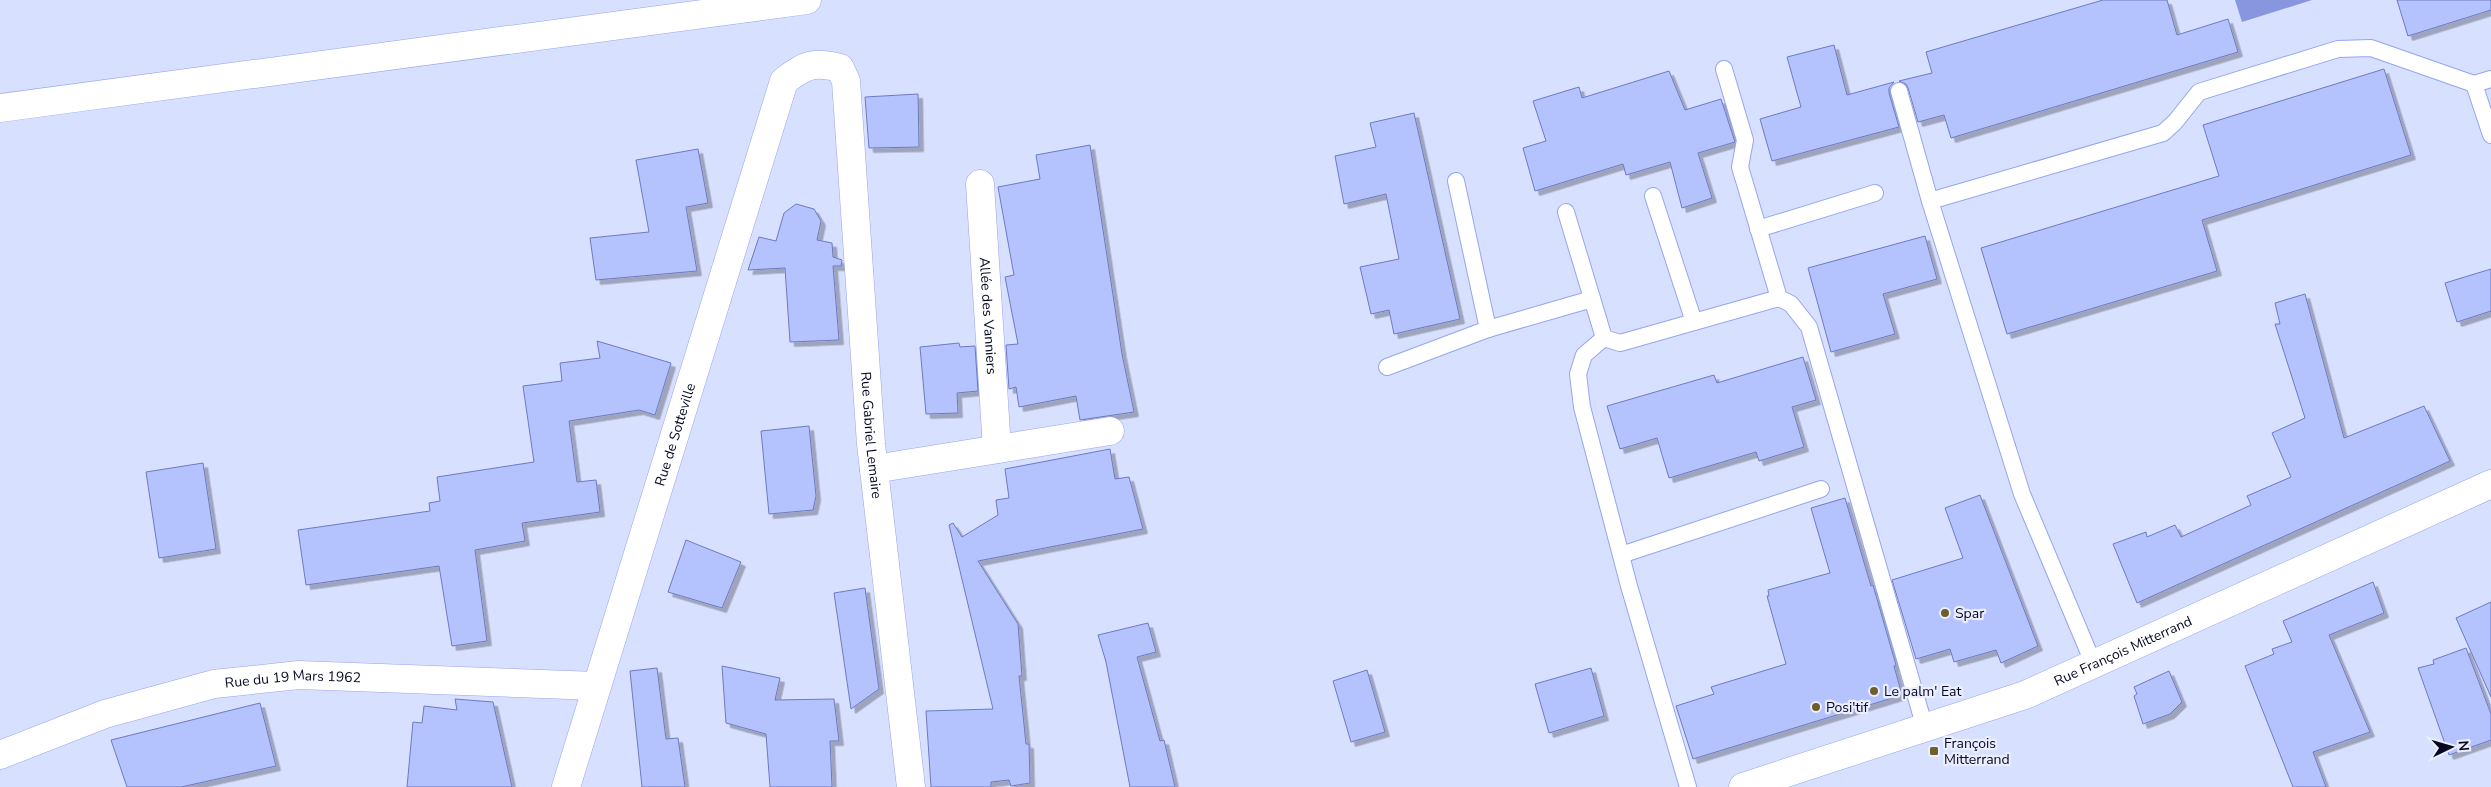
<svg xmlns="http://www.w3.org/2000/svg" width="2491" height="787" viewBox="0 0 2491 787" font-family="'Nunito Sans',sans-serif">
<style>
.water{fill:#8796de}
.building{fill:#b4c2fe;stroke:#6d7ac0;filter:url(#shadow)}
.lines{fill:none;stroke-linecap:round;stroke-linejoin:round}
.service-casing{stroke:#95a5ee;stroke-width:18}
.minor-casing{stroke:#95a5ee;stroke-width:29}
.tertiary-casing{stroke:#95a5ee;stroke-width:29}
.primary-casing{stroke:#95a5ee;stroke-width:29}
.service{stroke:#fff;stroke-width:16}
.minor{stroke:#fff;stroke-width:28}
.tertiary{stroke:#fff;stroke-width:28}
.primary{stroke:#fff;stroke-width:28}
.poi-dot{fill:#6d5f2c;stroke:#eaeefe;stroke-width:2}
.labels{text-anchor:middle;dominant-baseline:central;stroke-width:4.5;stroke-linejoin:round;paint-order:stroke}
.street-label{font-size:14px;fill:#060822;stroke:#eaeefe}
.poi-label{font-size:14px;fill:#060822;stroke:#eaeefe;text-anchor:start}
</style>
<defs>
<filter id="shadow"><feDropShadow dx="4.5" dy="4.5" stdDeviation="0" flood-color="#0004"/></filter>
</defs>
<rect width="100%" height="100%" fill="#d8e0ff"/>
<path class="water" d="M2235,0H2312L2242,22Z"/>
<g class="building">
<path d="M2103,0H2167L2177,35L2228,19L2238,52L1951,138L1944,115L1918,122L1908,88L1906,84L1899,81L1932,73L1926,52Z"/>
<path d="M2397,0H2491V10L2408,36Z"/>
<path d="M1834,45L1847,95L1894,82L1889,88V93L1899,127L1772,161L1760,119L1801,107L1787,57Z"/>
<path d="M2384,69L2411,155L2202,220L2217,271L2007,334L1981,248L2219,176L2203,125Z"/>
<path d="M1669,71L1685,110L1721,99L1735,142L1698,153L1712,198L1682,208L1670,162L1626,175L1623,164L1535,191L1523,148L1546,141L1533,101L1579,87L1582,98Z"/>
<path d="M918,94L919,147L869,148L865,97Z"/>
<path d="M1414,113L1460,319L1394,334L1389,310L1371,314L1360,267L1399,259L1386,194L1344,204L1335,156L1376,147L1370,123Z"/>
<path d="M1090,145L1122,354L1134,412L1080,420L1076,396L1019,407L1016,387L1009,389L1006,345L1018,344L1005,277L1014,275L998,187L1040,179L1036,155Z"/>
<path d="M698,149L708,203L686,207L697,271L596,280L590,238L649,232L636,160Z"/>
<path d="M796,204L814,209L821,221L817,240L832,243L833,257L842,260L841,266H833L839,340L790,342L785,268L748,270L759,237L776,241L784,213Z"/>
<path d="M1925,236L1937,279L1883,294L1895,334L1831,352L1808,268Z"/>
<path d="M2491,269V311L2457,322L2445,283Z"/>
<path d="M2305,294L2344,438L2424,406L2450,461L2137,603L2113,544L2146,532L2147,537L2175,525L2181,537L2251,505L2247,496L2291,477L2272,433L2305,418L2275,324H2280L2275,303Z"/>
<path d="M597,341L671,363L655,415L639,410L569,421L577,482L596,480L600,512L522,523L525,541L475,550L487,641L452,646L439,566L306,585L298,530L430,511L429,503L440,501L437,477L534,462L523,386L562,381L560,363L600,358Z"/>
<path d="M959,343L960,347L975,346L978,391L957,393L958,413L926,414L920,347Z"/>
<path d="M1803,357L1816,400L1792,407L1804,447L1759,461L1756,452L1669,478L1657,438L1620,449L1607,406L1714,375L1717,383Z"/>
<path d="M809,426L816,496L813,510L769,514L761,431Z"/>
<path d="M1110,449L1115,479L1129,477L1143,529L978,561L1018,624L1022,676H1019L1026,744H1029L1030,783L1011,786L1009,780L991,782V787H931L926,711L993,709L949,525L953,523L962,537L998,515L996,500L1009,498L1005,469Z"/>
<path d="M203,463L216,549L159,558L146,472Z"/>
<path d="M1980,495L2038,646L2001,663L1996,650L1954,662L1950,649L1916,659L1892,580L1963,558L1945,508Z"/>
<path d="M1845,498L1871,586L1873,585L1896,665L1894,666L1902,695L1693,759L1676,706L1714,694L1711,687L1786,664L1767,596H1769L1768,590L1830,573L1811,508Z"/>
<path d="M686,540L741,562L722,608L668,592Z"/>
<path d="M2373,582L2384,613L2329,635L2370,732L2313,752L2326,787H2293L2245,666L2274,654L2272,649L2292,642L2283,621Z"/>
<path d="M865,588L879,689L851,709L834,593Z"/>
<path d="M2491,602V697L2456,618Z"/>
<path d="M1148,623L1156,652L1137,657L1160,741L1164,740L1175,787H1130L1106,662L1098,635Z"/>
<path d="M2466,648L2491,714V740L2449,755L2418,668L2434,664L2433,660Z"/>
<path d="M722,666L780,678L775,700L834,699L839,741H830L832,787H770L766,734L726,723Z"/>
<path d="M657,668L666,739L678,738L685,787H642L630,671Z"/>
<path d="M1591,668L1604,716L1549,733L1535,684Z"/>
<path d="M1367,670L1385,732L1351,742L1333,681Z"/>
<path d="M2169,671L2182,702L2170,714L2143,724L2134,696L2137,694L2134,687Z"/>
<path d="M455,699L493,702L512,787H407L413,722L422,723L424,706L457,710Z"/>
<path d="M260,703L276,766L181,787H127L111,740Z"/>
</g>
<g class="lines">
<g class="service-casing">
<g id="service">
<path d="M1724,69L1745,140L1740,167L1779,298"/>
<path d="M2474,84L2491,79"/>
<path d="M1899,91L1930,201"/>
<path d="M1456,181L1488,329L1592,299"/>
<path d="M1653,196L1694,322"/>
<path d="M1566,212L1604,338L1620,343L1779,298L1791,304L1809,327L1925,728"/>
<path d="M1758,229L1875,193"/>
<path d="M1604,338L1584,355L1578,374L1582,407L1629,586L1688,787"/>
<path d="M1387,367L1488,329"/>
<path d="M1621,555L1821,489"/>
<path d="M2094,665L2022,494L1930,201L2163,133L2175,122L2199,92L2338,49L2371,48L2474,84L2491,135"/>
</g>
</g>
<g class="minor-casing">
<g id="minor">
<path id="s1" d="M980,184L997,449"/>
<path d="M874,469L1110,431"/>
<path id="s2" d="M0,755L105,714L214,684L299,675L597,686"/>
<path id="s3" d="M566,787L784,81C805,65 813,61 840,68L846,81L871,444L911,787"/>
</g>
</g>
<g class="tertiary-casing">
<g id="tertiary">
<path id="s4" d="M1743,787L2025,695L2491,484"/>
</g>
</g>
<g class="primary-casing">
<path id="primary" d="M0,108L807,0"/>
</g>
<use href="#service" class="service"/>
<use href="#minor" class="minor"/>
<use href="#tertiary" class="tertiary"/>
<use href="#primary" class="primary"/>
</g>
<g class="poi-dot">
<circle cx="1945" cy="613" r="5"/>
<circle cx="1874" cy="691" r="5"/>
<circle cx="1816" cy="707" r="5"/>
<rect x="1929" y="746" width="10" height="10" rx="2.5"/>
</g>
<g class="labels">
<g class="street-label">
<text stroke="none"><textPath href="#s1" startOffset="132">Allée des Vanniers</textPath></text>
<text stroke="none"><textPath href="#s3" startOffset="369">Rue de Sotteville</textPath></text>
<text stroke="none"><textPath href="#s3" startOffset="1169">Rue Gabriel Lemaire</textPath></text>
<text stroke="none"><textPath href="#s4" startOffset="404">Rue François Mitterrand</textPath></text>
<text stroke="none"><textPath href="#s2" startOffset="305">Rue du 19 Mars 1962</textPath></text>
</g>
<g class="poi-label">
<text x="1955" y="613">Spar</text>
<text x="1884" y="691">Le palm' Eat</text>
<text x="1826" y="707">Posi'tif</text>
<text x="1944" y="743">François<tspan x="1944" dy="16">Mitterrand</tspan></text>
</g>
</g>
<g transform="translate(2451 747) rotate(85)" stroke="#eaeefe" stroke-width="4" paint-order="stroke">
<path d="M0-4L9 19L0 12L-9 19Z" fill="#060822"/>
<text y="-8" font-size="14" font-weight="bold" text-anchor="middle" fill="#060822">N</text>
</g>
</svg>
